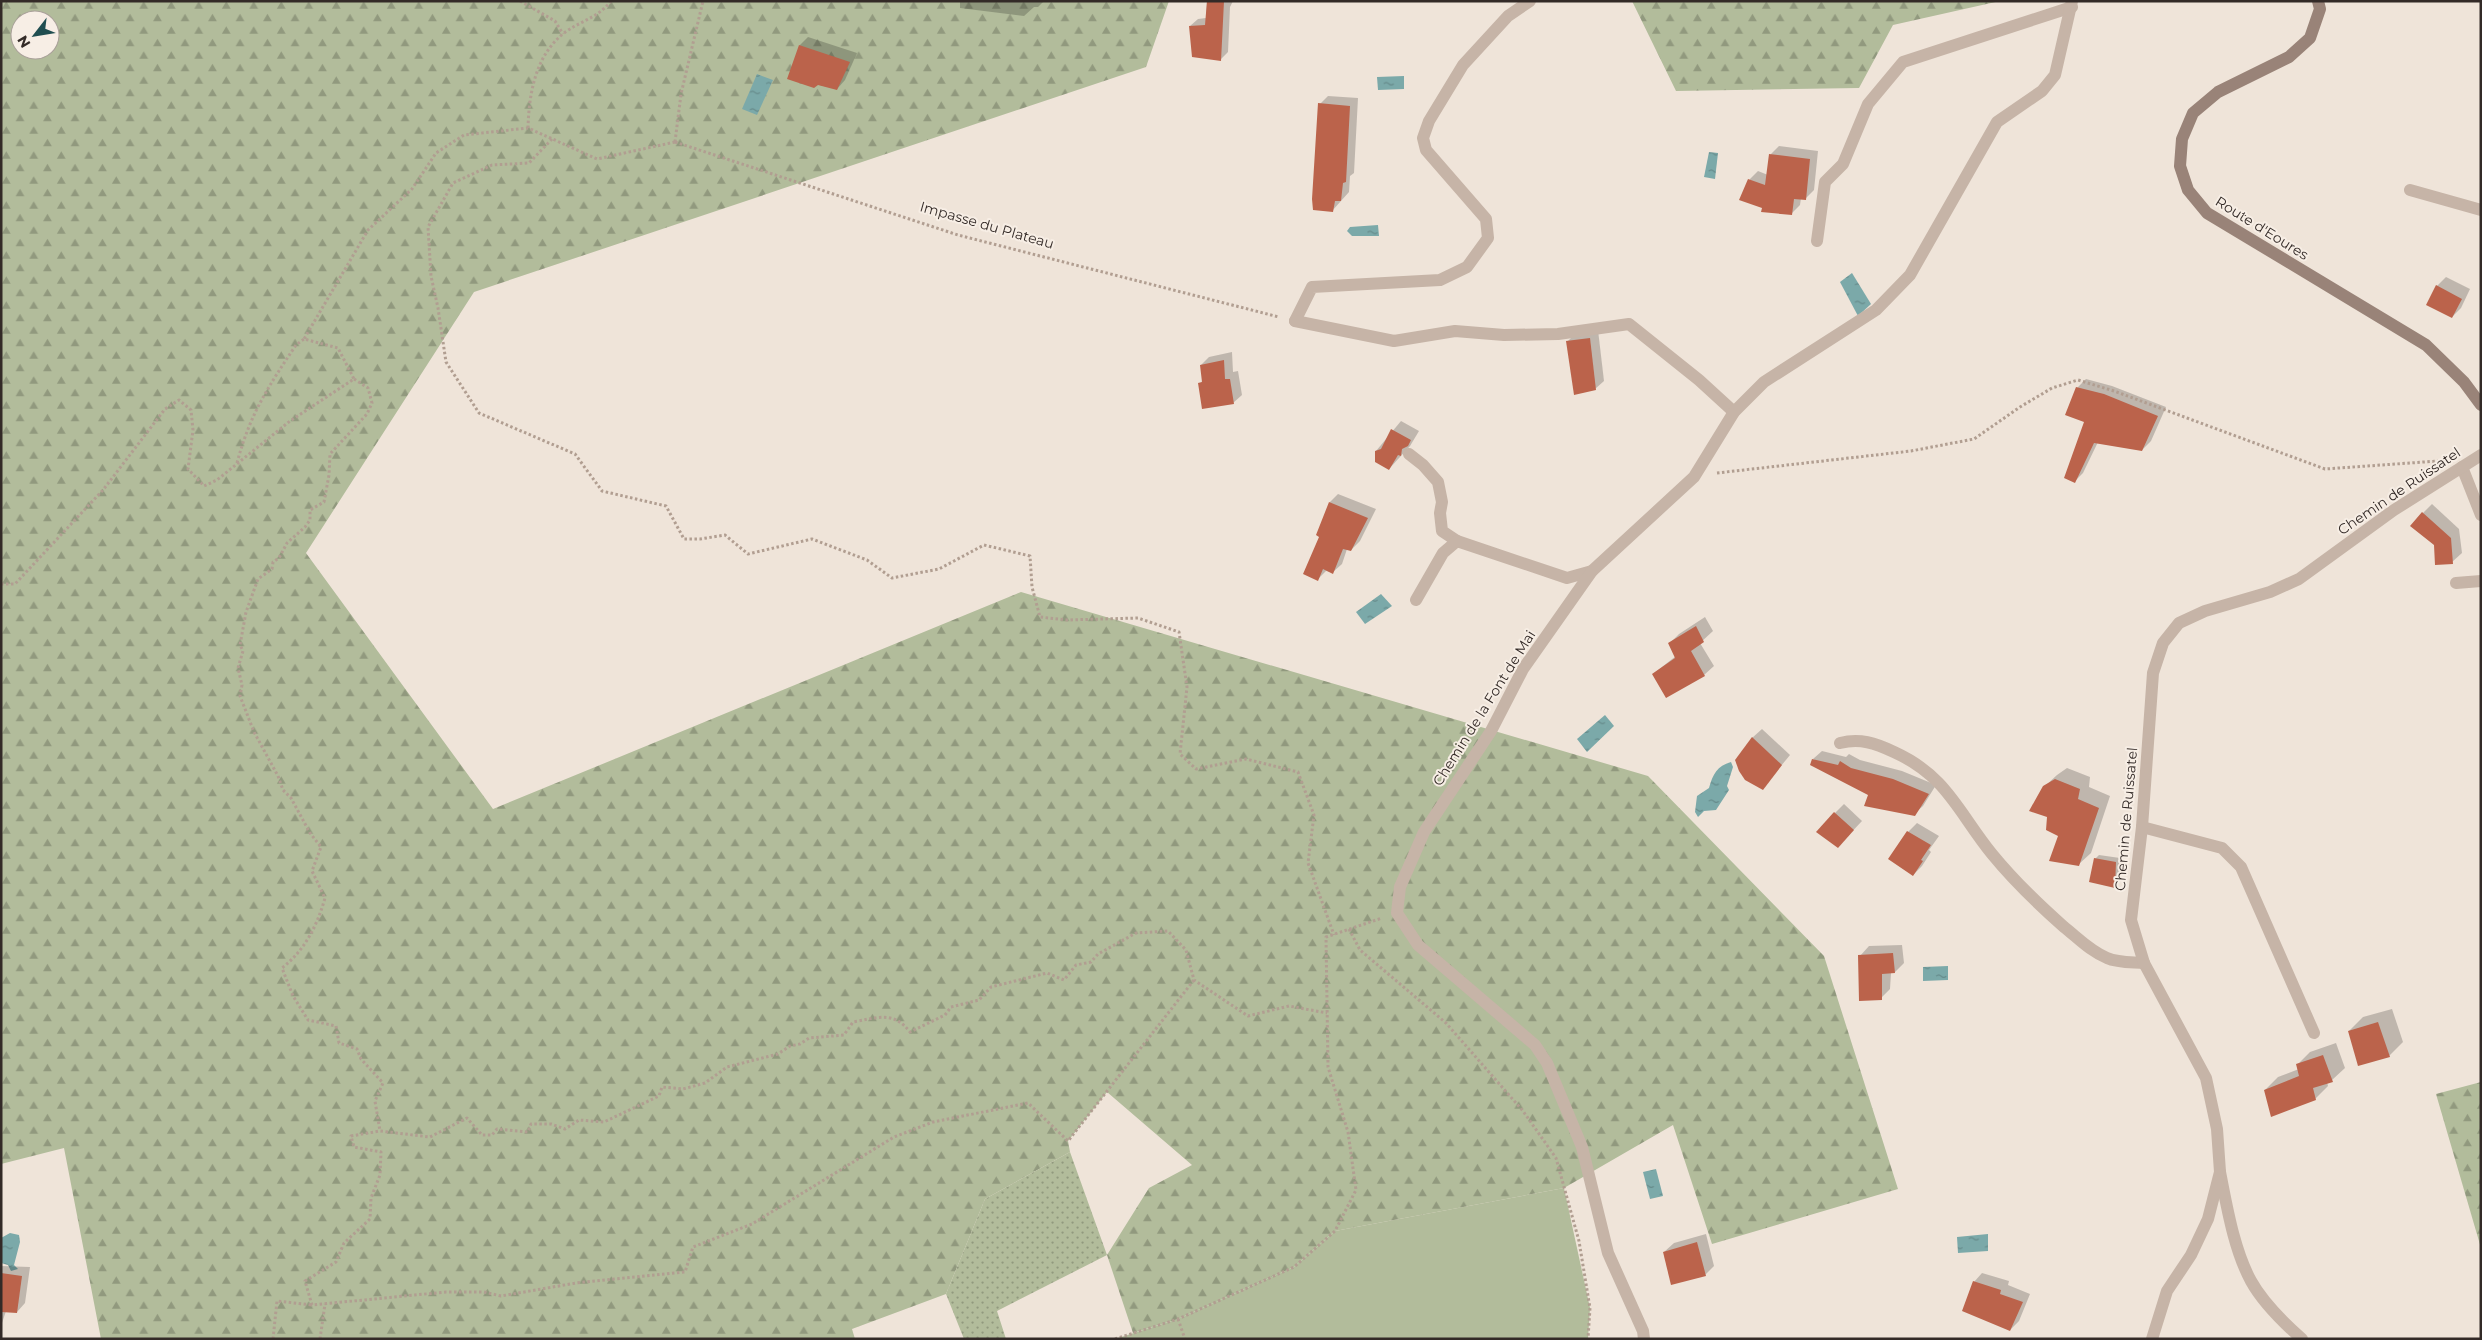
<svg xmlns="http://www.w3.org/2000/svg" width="2482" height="1340" viewBox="0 0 2482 1340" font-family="Montserrat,sans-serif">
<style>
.green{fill:#b2bc9b}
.forest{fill:url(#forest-firs);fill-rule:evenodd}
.park{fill:url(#park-dots)}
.water{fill:url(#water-ripples)}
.shadow{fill:#0003}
.building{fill:#bb634b}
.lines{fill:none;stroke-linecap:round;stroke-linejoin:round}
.path{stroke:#b19e91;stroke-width:3;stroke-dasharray:2.5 2.5;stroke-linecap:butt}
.lane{stroke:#c6b4a7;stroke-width:12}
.street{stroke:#c6b4a7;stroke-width:12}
.secondary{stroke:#998378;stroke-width:12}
.labels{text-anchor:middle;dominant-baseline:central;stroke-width:4;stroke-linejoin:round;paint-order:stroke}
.street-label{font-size:14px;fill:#332a27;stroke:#f7eee5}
</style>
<defs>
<pattern id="forest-firs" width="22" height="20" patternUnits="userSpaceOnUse" patternTransform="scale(1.25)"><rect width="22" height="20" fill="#b2bc9b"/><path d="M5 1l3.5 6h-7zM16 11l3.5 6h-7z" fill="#91997e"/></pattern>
<pattern id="park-dots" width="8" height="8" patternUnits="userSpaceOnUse" patternTransform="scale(1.25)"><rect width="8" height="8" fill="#b2bc9b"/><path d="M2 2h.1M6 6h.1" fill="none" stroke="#91997e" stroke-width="1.8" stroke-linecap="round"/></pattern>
<pattern id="water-ripples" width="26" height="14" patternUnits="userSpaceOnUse" patternTransform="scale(1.25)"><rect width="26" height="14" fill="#7ba9a9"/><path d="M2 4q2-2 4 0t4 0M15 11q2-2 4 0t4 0" fill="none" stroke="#658a8a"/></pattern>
</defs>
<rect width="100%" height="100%" fill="#efe4d9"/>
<path class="green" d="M1564,1188L1590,1308L1588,1339H1115L1178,1319L1294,1267L1335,1231Z"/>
<g class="forest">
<path d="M1,1H1169L1146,67L474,292L306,553L493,809L1021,592L1648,776L1824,956L1898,1189L1712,1244L1673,1125L1564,1188L1335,1231L1294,1267L1178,1319L1133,1333L1107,1255L1149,1188L1192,1165L1107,1092L1068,1141L1070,1152L985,1199L946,1294L852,1329L855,1339H101L64,1148L1,1164ZM20,20H50V50H20Z"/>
<path d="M1632,1H2000L1893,25L1859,88L1676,91Z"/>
<path d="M2481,1082V1248L2436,1094Z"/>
</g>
<path class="park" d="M1070,1152L1107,1255L997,1311L1006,1339H964L946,1294L985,1199Z"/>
<g class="water">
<path d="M757,74L773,80L757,115L742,109Z"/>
<path d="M1404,76V89L1378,90L1377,77Z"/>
<path d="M1709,152L1718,153L1715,179L1704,177Z"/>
<path d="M1378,225L1379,236H1352L1347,231L1350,227Z"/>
<path d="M1852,273L1871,304L1858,316L1840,282Z"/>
<path d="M1381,594L1392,606L1365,624L1356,612Z"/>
<path d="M1605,715L1614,726L1587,752L1577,739Z"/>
<path d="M1731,762L1733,767L1727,786L1729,790L1716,810L1704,811L1698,817L1695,812L1697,796L1709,788C1713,774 1717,766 1731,762Z"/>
<path d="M1948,966V980L1923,981V967Z"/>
<path d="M1656,1169L1663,1196L1650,1199L1643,1172Z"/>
<path d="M10,1233L19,1235L20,1242L14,1265L18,1269L11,1271L8,1265L1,1263V1238Z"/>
<path d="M1988,1234V1251L1958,1253L1957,1237Z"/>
</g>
<g class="shadow">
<path d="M960,1H1044L1038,7H1034L1024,16L960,8Z"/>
<path d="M1207,1H1233L1230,7L1228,52L1221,59L1190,26L1198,19L1206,18Z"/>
<path d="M808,37L857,53L845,80L837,89L789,78L800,45Z"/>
<path d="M1328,96L1358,98L1354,173L1350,176L1349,192L1332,211L1320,104Z"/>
<path d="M1779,146L1818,151L1814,190L1805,199L1801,198L1800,205L1791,214L1741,199L1750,179L1758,171L1768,175L1771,154Z"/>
<path d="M2446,277L2470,289L2461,308L2452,317L2437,286Z"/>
<path d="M1598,330L1604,381L1595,389L1568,341L1576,333Z"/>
<path d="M1232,352L1233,372L1238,371L1242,395L1233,403L1200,384L1203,380L1201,365L1209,357Z"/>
<path d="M2086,379L2112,386L2166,407L2151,441L2142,450L2098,442L2083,473L2075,481L2086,421L2077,388Z"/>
<path d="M1401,421L1419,431L1410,446L1389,469L1376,451Z"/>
<path d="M1338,494L1376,509L1360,541L1351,550L1347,549L1342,564L1333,572L1326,571L1318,579L1321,537L1330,502Z"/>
<path d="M2432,504L2459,529L2462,553L2452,562L2435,545L2423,513Z"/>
<path d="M1705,617L1713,631L1700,643L1714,666L1704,675L1653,674L1676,656L1670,643L1679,634Z"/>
<path d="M1762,729L1790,755L1763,788L1752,738Z"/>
<path d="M1822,751L1846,757L1849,754L1860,760L1902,771L1936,785L1923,806L1914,814L1813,759Z"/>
<path d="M2067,768L2090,777L2089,787L2110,796L2091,853L2079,864L2048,817L2044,787L2057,775Z"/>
<path d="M1844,804L1862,821L1847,837L1835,813Z"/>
<path d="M1917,823L1939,836L1929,850L1931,852L1922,866L1913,875L1908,832Z"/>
<path d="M2099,855L2120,858L2119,883L2115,887L2095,859Z"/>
<path d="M1902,945L1904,963L1895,972L1891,973L1890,989L1881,998L1860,956L1869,946Z"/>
<path d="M2392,1009L2403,1042L2389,1056L2349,1031L2363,1017Z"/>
<path d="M2336,1043L2345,1068L2332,1080L2327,1082L2328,1086L2315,1099L2265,1090L2278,1077L2299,1069L2297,1065L2310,1052Z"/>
<path d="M1706,1234L1714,1266L1705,1275L1664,1252L1674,1243Z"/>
<path d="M1,1266L30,1267L25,1303L17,1312L6,1311L1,1326Z"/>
<path d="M1982,1273L2009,1281L2008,1285L2030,1294L2019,1321L2010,1330L1974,1282Z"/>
</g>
<g class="building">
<path d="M1207,1H1224L1221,61L1192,57L1189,26L1205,25Z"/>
<path d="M799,45L850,62L837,90L818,85L814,88L787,79Z"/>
<path d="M1318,103L1350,106L1346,182L1343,183L1341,201H1335L1333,212L1313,210L1312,199Z"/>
<path d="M1769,154L1810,159L1806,200L1794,199L1792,215L1761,212L1762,208L1739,200L1748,179L1765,185Z"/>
<path d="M2436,285L2462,299L2452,318L2426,305Z"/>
<path d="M1590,338L1596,390L1574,395L1566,341Z"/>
<path d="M1224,360L1225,379H1230L1234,404L1202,409L1198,383L1202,382L1200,365Z"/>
<path d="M2076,387L2104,394L2158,416L2142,451L2094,443L2075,483L2064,478L2084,422L2065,415Z"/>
<path d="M1391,429L1411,440L1408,446L1402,449L1401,456L1398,455L1389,470L1375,462V451L1381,449Z"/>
<path d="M1329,502L1368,518L1351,551L1343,549L1333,574L1323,569L1318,581L1303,574L1319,537L1316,535Z"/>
<path d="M2422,512L2451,538L2453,564L2435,565L2434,545L2410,526Z"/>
<path d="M1696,626L1704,642L1691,651L1705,676L1666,698L1652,674L1675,658L1668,643Z"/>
<path d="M1752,737L1782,765L1763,790L1745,780L1739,771L1735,760Z"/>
<path d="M1812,759L1838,765L1840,761L1851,768L1893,779L1929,794L1915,816L1864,806L1868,795L1810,765Z"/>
<path d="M2055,779L2080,789L2078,799L2099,808L2079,866L2049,861L2058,836L2046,830L2047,817L2029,811L2043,786Z"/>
<path d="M1834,812L1854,830L1838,848L1816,832Z"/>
<path d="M1907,831L1931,845L1921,860L1923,861L1913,876L1888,859Z"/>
<path d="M2094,858L2116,862L2115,888L2089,882Z"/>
<path d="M1893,953L1895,973L1882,974V1000L1859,1001L1858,955Z"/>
<path d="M2378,1022L2390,1057L2358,1066L2348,1031Z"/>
<path d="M2323,1055L2333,1082L2313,1088L2316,1100L2271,1117L2264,1090L2299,1076L2296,1064Z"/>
<path d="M1697,1242L1706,1276L1671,1285L1663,1252Z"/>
<path d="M1,1273L22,1276L17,1313L1,1312Z"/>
<path d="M1973,1281L2001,1290L2000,1294L2023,1302L2010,1331L1962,1311Z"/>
</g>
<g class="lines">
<g class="path">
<path d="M520,1L555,21L563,34"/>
<path d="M528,128C529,94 535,56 564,33C580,21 598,18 611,1"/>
<path d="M552,139L529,163L492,165L453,183L428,227L431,276L438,308L446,362L479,413L575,454L602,491L666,506L684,539H700L725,535L748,554L812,539L867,560L892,578L939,569L984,545L1030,556L1032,587L1040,617L1067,620L1138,618L1179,632L1187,687L1180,754L1196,769L1246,759L1298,772L1314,815L1308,863L1334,935"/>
<path d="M675,142L958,235L1279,317"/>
<path d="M675,142L681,94L703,1"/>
<path d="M354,379L368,388L372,403L367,414L330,454L329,475L324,502L310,510V520L305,527L287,543L279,558L273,562L272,569L258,579L246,612L240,645L243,651L238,668L242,685L240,696L254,732L278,776L283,790L291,798L310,833L321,847L312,871L325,898C317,926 305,950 282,968L293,996L308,1020L336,1026L339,1043L357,1049L361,1059L383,1083L375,1101L380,1131"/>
<path d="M237,463C250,414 268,387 296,345L304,339"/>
<path d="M1717,473L1911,451L1974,439L2020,407L2052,388L2078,380L2114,391L2325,469L2438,461"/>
<path d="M1,584H15L103,490L165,409L179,400L191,410L193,430L188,469L204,486L217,480L290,421L354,379L338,348L304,339L368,230L412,189L436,153L464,135L528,128L597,159L675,142"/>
<path d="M1349,929L1360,950L1446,1023L1523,1111L1556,1158L1579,1241L1590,1308L1588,1339"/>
<path d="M1194,980L1068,1141L1028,1103L933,1122L894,1137L752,1224L693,1247L685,1272L576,1283L501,1296L484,1292H446L312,1305L305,1281L336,1262L344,1243L370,1219L371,1198L380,1175L381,1152L354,1147L351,1136L380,1131L430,1137L467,1118L482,1135H492L497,1129L528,1132L531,1124H551L565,1129L579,1120L604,1122L659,1096L662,1087L683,1089L705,1083L727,1067L778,1054L790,1046L800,1044L809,1038L844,1035L853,1022C877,1018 893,1010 910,1032L945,1015L951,1007L979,1000L991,987L1047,973L1064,980L1076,965L1091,962L1098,954L1136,933L1168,931L1186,950L1194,980L1248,1016L1289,1006L1327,1013"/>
<path d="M1178,1319L1185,1339"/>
<path d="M273,1339L277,1301L312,1305"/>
<path d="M320,1339L325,1304"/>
<path d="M1115,1339L1178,1319L1294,1267L1335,1231L1356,1190L1348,1132L1328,1067L1326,937L1382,918"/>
</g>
<g class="lane">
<path d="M2410,190L2481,210"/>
<path d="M1817,241L1825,182L1843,164L1868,104L1903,62L2072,7"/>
<path d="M1295,321L1312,287L1440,280L1467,267L1488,238L1486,219L1426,150L1423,138L1429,121L1463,65L1508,16L1530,1"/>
<path d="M1409,454L1423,465L1438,482L1442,502L1440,513L1442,531L1457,541"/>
<path d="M2462,467L2481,515"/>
<path d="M2456,583L2481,581"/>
<path d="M1416,600L1443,553L1457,541L1567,578L1592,571"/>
<path d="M1840,743C1860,738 1875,743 1894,752C1947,776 1958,812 1992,854C2014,881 2038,904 2064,927C2078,938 2090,951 2107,958C2118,963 2132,962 2144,963"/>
<path d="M2142,827L2222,848L2241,867L2314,1033"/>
<path d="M2220,1172C2227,1207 2234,1250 2251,1281C2262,1301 2285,1324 2302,1339"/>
</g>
<g class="street">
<path d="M1295,321L1394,341L1455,331L1504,335L1558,334L1629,324L1699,380L1734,412"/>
<path d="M1644,1339L1643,1331L1608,1253L1582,1147L1547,1063L1535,1045L1418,945L1397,913L1400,887L1424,832L1491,731L1523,669L1592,571L1694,477L1734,412L1764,382L1876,310L1910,275L1997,122L2042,91L2055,75L2072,1"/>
<path d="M2152,1339L2167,1291L2191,1255L2208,1219L2220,1172L2217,1129L2206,1078L2144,963L2131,920L2142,827L2153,673L2163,643L2179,623L2205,611L2270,592L2299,579L2394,510L2481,455"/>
</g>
<path class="secondary" d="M2318,1L2320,9L2310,38L2289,57L2218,92L2193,113L2182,139L2180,166L2188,190L2207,213L2426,345L2464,382L2481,405"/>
</g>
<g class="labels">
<g class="street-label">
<text transform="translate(987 225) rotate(16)">Impasse du Plateau</text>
<text transform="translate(2262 228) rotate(32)">Route d'Eoures</text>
<text transform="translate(2399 491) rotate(-34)">Chemin de Ruissatel</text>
<text transform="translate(1484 708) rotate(-58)">Chemin de la Font de Mai</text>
<text transform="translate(2126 819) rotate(-85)">Chemin de Ruissatel</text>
</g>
</g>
<rect width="2482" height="1340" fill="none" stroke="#332a27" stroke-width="5"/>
<g transform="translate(35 35) rotate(239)"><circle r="24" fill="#f7eee5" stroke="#a9a099"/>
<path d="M0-4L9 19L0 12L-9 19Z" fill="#204e50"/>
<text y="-8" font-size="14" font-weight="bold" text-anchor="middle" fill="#332a27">N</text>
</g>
</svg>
